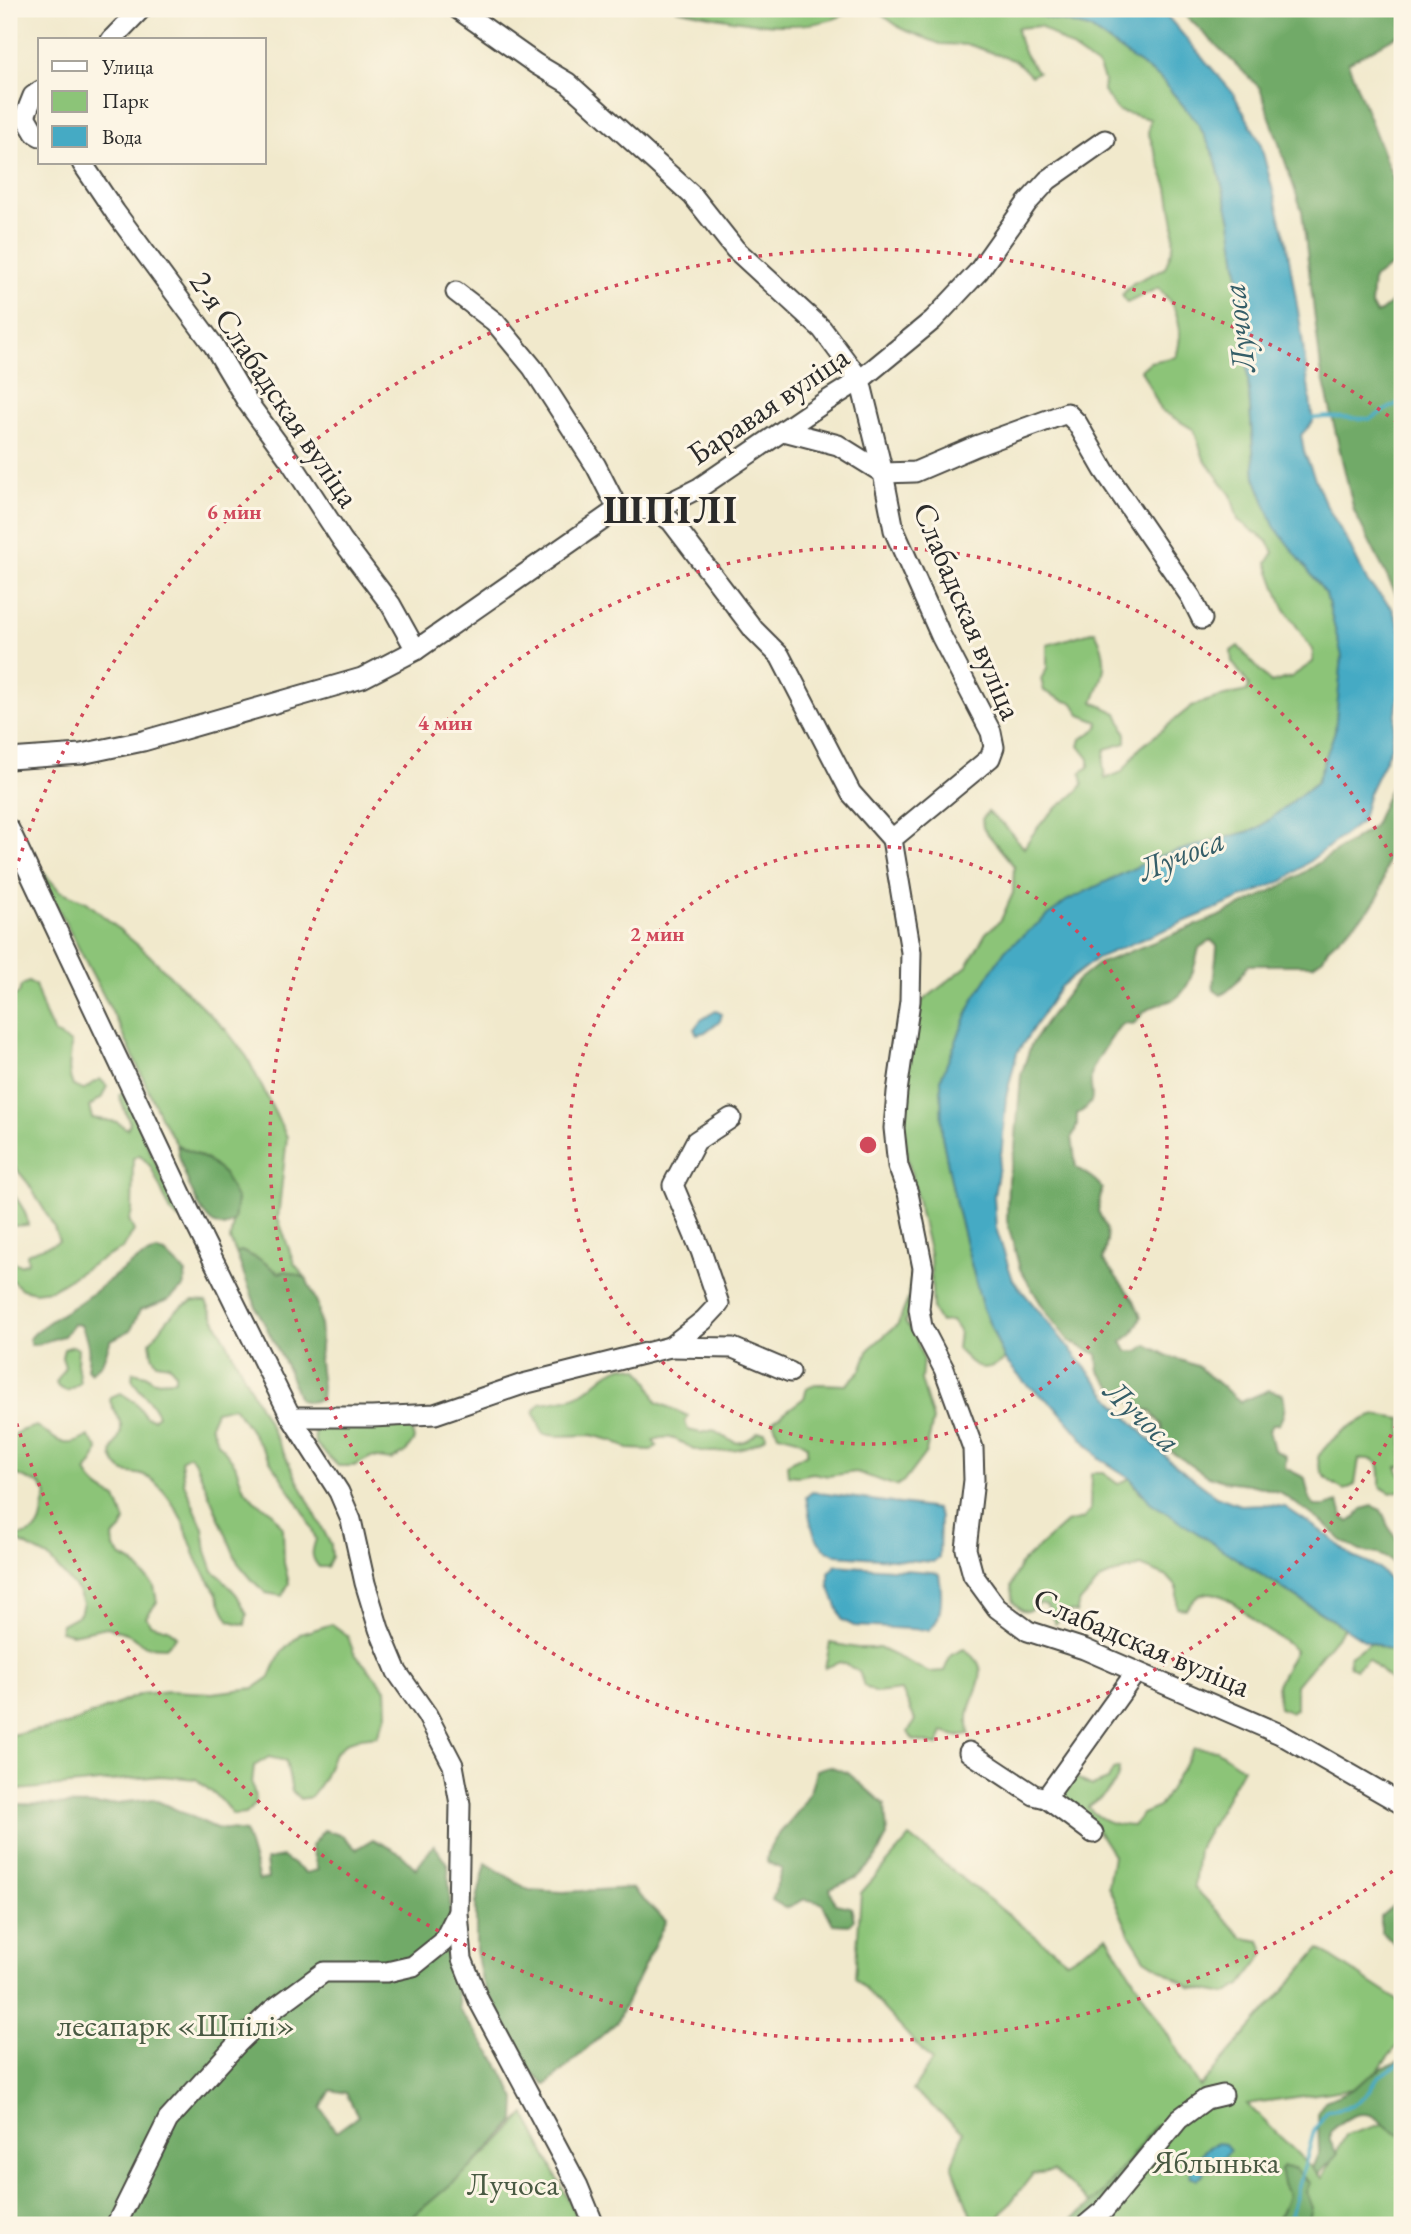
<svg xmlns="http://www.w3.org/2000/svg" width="1411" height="2234" viewBox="0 0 1411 2234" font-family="'EB Garamond',serif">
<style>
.green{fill:#8cc478;stroke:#5c7852;stroke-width:2}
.forest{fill:#71aa68;stroke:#4e6a4a;stroke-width:2;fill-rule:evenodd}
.water{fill:#45aac4;stroke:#386a78;stroke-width:2}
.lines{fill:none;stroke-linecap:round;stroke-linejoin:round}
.stream{stroke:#45aac4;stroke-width:3.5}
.minor-casing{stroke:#494843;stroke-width:23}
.minor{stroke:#fff;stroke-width:19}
.ring{fill:none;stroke:#d1495b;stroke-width:3.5;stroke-dasharray:3.5 7}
.labels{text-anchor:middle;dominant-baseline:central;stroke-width:6;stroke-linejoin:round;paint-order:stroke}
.street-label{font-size:32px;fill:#2b2b2b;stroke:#fcf5e5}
.park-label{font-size:32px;fill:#485942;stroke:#fcf5e5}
.water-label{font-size:33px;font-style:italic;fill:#355e68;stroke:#fcf5e5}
.district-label{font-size:38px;font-weight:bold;letter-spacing:2px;fill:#2b2b2b;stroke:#fcf5e5}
.centre{fill:#d1495b;stroke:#fcf5e5;stroke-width:3.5}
.ring-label{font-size:21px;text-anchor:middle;font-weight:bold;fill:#d1495b;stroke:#fcf5e5;stroke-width:6;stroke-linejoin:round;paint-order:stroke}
</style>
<rect width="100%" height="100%" fill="#fcf5e5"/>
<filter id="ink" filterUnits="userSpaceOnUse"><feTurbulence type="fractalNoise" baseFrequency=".0143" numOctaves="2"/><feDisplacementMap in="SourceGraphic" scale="14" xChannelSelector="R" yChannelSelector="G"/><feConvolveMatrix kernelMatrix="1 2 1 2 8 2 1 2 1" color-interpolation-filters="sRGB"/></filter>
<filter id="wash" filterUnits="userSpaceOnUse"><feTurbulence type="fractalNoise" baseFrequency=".00686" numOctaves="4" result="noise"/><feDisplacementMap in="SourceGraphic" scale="28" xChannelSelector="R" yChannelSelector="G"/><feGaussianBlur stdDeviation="1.57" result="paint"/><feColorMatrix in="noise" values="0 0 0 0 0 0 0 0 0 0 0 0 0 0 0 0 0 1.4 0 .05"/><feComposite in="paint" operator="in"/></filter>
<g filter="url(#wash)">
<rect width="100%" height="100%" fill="#f1e9cc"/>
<g class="green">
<path d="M676,9H855C809,39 727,20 676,9Z"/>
<path d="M874,9H1013L1089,28L1161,79L1198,123L1215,157L1231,221L1243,307L1255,477L1275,526L1326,594L1342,656L1335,731L1317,782L1257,829L1157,857L941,1078L942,1136L957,1209L982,1306L1005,1360C981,1375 975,1367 957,1349L959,1331L952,1321L940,1322L933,1310L930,1255L908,1160L901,1107L920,1003L967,966L986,933L1001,920L1013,893L1014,866L983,828L982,819L988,812L1004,825L1024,848C1032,834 1041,822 1053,811C1064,801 1075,797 1083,784L1081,772L1089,767V759L1079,746L1081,739L1098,728V722L1080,715L1073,703L1062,700L1044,691L1041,679L1047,668V645L1095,631C1110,659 1105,674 1093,702L1117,713L1126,734V743L1105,749L1103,763L1105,779L1122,772L1140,748L1192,706L1216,698L1247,691L1249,685L1232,662L1231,651L1238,646L1271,683L1291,677L1313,662V651L1283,606L1267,563L1274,552L1268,542L1238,520L1231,495L1204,459L1194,430L1161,410L1141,370L1150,362L1176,357C1184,331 1179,307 1158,288L1127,303L1122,295L1133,283L1165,268L1173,247L1174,224L1168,188L1148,132L1150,119L1118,111L1103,91L1104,80L1099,67L1040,26L1017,28C1019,46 1026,58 1038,72L1031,76L1016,61L970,45L940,44L902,29Z"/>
<path d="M41,870L60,891L87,902L147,953L226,1030L247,1057L287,1137L278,1218L294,1263L306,1278L286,1271L279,1273L261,1260L241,1251L236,1253L230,1240L237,1200L206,1159L177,1145L160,1116L120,1027L41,876Z"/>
<path d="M28,982L35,985L45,1014L54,1033L71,1043C71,1061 66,1069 73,1086L83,1090L100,1079L107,1086L102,1097L89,1107L92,1118L117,1122L127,1129L130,1123L119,1096L123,1091L179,1214L178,1219L171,1212L151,1167L140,1155L133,1158L132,1212L129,1220L134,1231L122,1249L98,1261L51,1290L35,1292L22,1289L9,1278V1246L14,1262L20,1265L28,1262L27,1254C36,1248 49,1247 59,1241L53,1225L43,1208L28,1183L9,1160V995L14,996L19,993L21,986Z"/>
<path d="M9,1187C16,1200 27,1209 28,1225L12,1226L9,1229Z"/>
<path d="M908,1233C916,1264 920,1292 905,1322L914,1333L923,1358L921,1380L933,1420L926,1452L905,1480L896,1486L856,1472L828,1476L813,1473L799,1476L788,1475L787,1464L807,1453V1445L797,1439L778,1434L773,1421L804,1398L807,1388L818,1384L846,1385L861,1370L869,1349L898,1324L909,1297L911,1272L904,1237Z"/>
<path d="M193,1301L206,1302L331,1545L332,1557L327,1567H319C310,1557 312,1551 316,1539L305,1514L244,1421L233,1407L216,1411L210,1425L218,1442L235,1464L243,1487L254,1500L272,1512L283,1528L284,1563L289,1583L282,1596L266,1593L254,1582L238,1563L197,1466L190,1455L181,1460L184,1483L203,1528L206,1551L213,1571L222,1578L237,1595L247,1614L245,1625L230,1621C223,1612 221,1602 216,1592C209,1580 200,1568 195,1555C186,1531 184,1518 168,1497C162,1489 154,1479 145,1476C131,1471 122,1477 114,1460C107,1447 123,1440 121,1426C120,1415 109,1407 110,1397L121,1393L136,1403L146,1417L153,1419L158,1415C152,1400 139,1392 132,1379L133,1372L146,1375L153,1381L175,1380V1372L169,1365L157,1363L152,1355L150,1342C167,1323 168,1312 193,1301Z"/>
<path d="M73,1346L78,1349L77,1363L80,1383L67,1391L58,1387L56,1383L65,1367L62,1357L64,1349Z"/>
<path d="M624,1366L639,1369L649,1383L657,1402L688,1416L685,1422L688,1430L701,1433L713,1430C731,1442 740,1450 758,1432H765L766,1437C751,1449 720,1454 701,1451C683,1448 675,1430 653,1441L657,1446L652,1450L628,1449L614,1441L591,1435L556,1436L543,1434L534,1412L540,1403C556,1401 573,1400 587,1390C602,1379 605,1372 624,1366Z"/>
<path d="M1376,1415L1402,1419V1466L1397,1467L1402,1477V1490L1391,1493L1380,1487C1380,1467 1383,1457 1359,1459L1355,1485L1344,1490C1330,1482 1318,1475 1318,1457C1331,1437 1353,1422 1376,1415Z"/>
<path d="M401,1420L411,1426L414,1440L405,1453L391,1460L371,1457L354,1466H338L315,1443L314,1429L326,1423Z"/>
<path d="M36,1426C56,1439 65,1452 88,1436L98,1449L96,1457L86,1472C94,1486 102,1491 116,1498L125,1521L121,1530L113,1537L114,1548L122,1557L133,1563L154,1586L157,1602L146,1617L150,1624L168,1629L177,1636L166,1647L146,1646L126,1633L107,1627L72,1634L60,1631L62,1624L80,1614L83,1603L78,1591L48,1557L9,1537V1529L21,1536C49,1530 38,1516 47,1495L41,1485L10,1472L9,1470V1438L20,1431Z"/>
<path d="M1091,1473H1103L1118,1484L1130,1478L1140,1492L1249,1567L1344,1628L1296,1685V1709L1290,1712L1279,1708L1277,1684L1295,1651C1285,1639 1271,1635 1259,1625C1245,1613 1218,1582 1197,1597C1193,1600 1189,1606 1186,1609L1177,1608V1587L1168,1577L1141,1566L1113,1574L1100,1580L1079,1603L1076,1613L1070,1611L1055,1624L1047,1605L1039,1603L1028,1611L1022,1610L1013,1602L1011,1587L1020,1564L1066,1523L1083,1519L1090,1511Z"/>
<path d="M332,1624L347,1635L354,1653L386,1689L387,1714L377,1736L361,1738L346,1743L333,1755L324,1778L311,1797L300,1799L292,1791L286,1761L269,1757L254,1766L252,1783L256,1803L246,1814L233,1815L221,1800L196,1779L161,1776L9,1791V1735L67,1725L141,1694L169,1691L212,1693L254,1688L270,1677L280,1654L300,1634Z"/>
<path d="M830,1643L857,1648H879L929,1672L944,1671L951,1655L964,1649C994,1668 976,1685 969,1710C967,1717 968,1726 969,1734L956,1736L943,1732L938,1745L913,1740L908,1732L915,1720L902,1690L876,1693L864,1686L859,1671L840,1662L825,1668Z"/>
<path d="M1370,1643L1402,1654V1687H1398L1368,1659L1356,1669L1349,1666L1350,1656Z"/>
<path d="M1194,1748L1216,1750L1243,1768L1198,1849L1194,1887L1243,1938L1260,1941L1265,1953L1241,1985L1226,1994L1190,1987L1145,1959L1130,1935L1108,1886L1113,1855L1097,1830L1065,1802L1060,1792L1069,1774L1092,1786L1108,1780L1113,1770L1119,1768C1120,1786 1101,1797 1088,1807C1100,1821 1114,1825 1133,1826L1142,1814L1159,1807Z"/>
<path d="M910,1837L1067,1961L1107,1936L1200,2087L1319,1949L1402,2003V2040L1364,2087L1247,2104L1322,2178L1346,2135L1402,2118V2225H1066L1082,2217L1092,2205L1054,2171L1033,2174L993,2225L972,2218L952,2165L963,2132L913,2090L932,2061L855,1978L861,1893Z"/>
<path d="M525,2114L575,2213L577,2225H402L489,2151Z"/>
</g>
<g class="forest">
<path d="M1179,9H1388L1402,13V33L1348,63L1402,202V255L1399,261L1373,278L1371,305L1377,314L1402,294V606L1354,511L1321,369L1302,211L1260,88Z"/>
<path d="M1402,762V827L1393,835L1380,894L1369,910L1328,948L1323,958L1313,965H1248C1238,978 1236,987 1221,995L1214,990C1212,975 1217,961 1217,946L1211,940L1199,948C1195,964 1190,995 1170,1001C1162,1004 1152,1005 1144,1012C1139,1016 1140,1020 1133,1024L1125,1023L1119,1027C1112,1038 1096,1059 1092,1071C1086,1092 1103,1100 1077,1114V1126L1072,1137L1076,1167C1085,1174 1096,1178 1102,1188L1098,1211L1106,1227L1107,1240L1103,1260L1134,1300L1141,1317L1133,1333L1122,1342L1127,1351H1138L1147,1345L1166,1355L1197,1366L1241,1402L1269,1390L1283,1394C1286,1406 1285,1413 1279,1424H1273L1269,1430L1274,1450L1286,1456L1285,1468L1305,1478L1309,1497L1315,1506H1325L1338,1502L1342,1516L1349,1522L1355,1518L1362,1509L1372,1506L1381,1510L1388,1526L1402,1547V1577L1389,1559L1378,1554L1360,1551L1341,1540L1325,1524L1279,1492L1249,1484L1223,1481L1206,1475L1170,1451L1164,1439L1162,1425L1151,1412L1135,1405L1111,1386L1099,1371L1097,1354L1070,1342L1046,1312L1020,1269L1007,1221L1008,1179L1015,1148L1021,1075L1031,1045L1045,1023L1077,981L1098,964L1222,915L1286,884L1373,827Z"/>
<path d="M177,1145L206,1159L224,1174L237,1200L234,1221L224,1227C220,1225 216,1225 213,1223C197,1212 179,1163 177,1145Z"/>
<path d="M157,1251L165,1253L186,1273L183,1288L168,1300L140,1310L131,1330L111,1340L102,1363L91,1373L87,1369C90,1352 89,1341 81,1325L73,1324L64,1336C53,1338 40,1346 31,1345L29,1339C44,1322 65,1313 83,1300C107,1284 129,1260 157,1251Z"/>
<path d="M241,1251L261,1260L279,1273L286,1271L306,1278L318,1305L321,1334L319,1362L322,1386L321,1400L309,1402L299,1400L288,1370L257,1309L236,1253Z"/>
<path d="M829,1766L848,1773L885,1805L887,1836L874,1861L856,1878L830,1889L835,1904L851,1907L854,1920L849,1925L833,1924L822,1903L805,1899L786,1908L772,1900L782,1869L767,1862C766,1842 791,1823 802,1806C809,1795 814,1783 816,1770Z"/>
<path d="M153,1799L216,1828L245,1832L259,1880L268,1879L266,1860L283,1857L306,1873L318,1870L311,1846L324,1830L343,1836L356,1849L373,1839L401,1854L416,1869L434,1845L448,1865L453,1957L459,2009L499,2065L516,2099L515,2121L470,2168L403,2225H19L9,2221V1804L101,1805ZM331,2090L346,2093L358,2116L336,2132L321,2108Z"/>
<path d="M486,1863L529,1890L563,1892L631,1888L666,1921L616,2023L546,2085L522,2064L504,2020L482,1982L476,1950V1903Z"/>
<path d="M1402,1898V1950L1381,1932V1916Z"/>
<path d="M1402,2060V2136C1389,2132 1380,2118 1370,2115C1355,2110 1340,2123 1330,2132V2141L1337,2154L1318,2175L1312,2168L1319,2152L1318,2112L1325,2101L1349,2091L1382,2068Z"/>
<path d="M1155,2126L1162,2131L1107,2213L1109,2219L1103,2225H1064C1102,2200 1126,2162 1155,2126Z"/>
<path d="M1283,2167L1294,2168L1310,2183L1306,2192L1312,2208L1307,2225H1269C1281,2218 1284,2208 1288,2195L1283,2184L1280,2170Z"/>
</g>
<g class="water">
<path d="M1013,9H1161L1233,93L1260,142L1286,240L1300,323L1313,422L1301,435L1304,452L1325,503L1348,542L1368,583L1392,608L1402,634V688L1398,699L1391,747L1369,793L1361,822L1285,880L1097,958L1060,987L1017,1053L1006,1097L1002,1148L994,1196L996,1228L1013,1280L1116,1405L1170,1461L1216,1496L1240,1505L1263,1504L1285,1507L1327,1535L1353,1557L1379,1568L1397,1590L1402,1592V1654L1364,1640L1249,1567L1150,1502L1130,1478L1099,1458L1055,1406L1025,1383L1005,1360L982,1306L957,1209L942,1136L941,1078L973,1000L1005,950L1066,901L1157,857L1257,829L1317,782L1335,731L1342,656L1326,594L1274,526L1255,477L1243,307L1231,221L1215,157L1198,123L1161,79L1089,28Z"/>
<path d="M716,1011L722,1014L720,1021L705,1032L697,1034L694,1029L701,1020Z"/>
<path d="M812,1492L936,1509L940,1517L939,1558L933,1562L836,1555C810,1544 811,1521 806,1497Z"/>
<path d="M836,1565L932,1572L939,1574C942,1592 944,1619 929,1630L854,1626L842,1620L829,1585V1572Z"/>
<path d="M1217,2143L1225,2144L1230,2150L1215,2167L1210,2166L1205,2169L1204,2175L1198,2179L1190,2176C1190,2162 1204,2148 1217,2143Z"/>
</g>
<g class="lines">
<g class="stream">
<path d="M1308,419L1326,417L1370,419L1402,401"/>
<path d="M1288,2225L1314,2131L1327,2111L1352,2106L1365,2096L1378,2077L1402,2062"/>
</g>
</g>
</g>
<g filter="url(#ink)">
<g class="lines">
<g class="minor-casing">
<g id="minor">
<path d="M458,9L536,64L568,83L693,196L735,249L822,329L860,380L883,473L894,530L941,636L991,732L994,747L990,758L892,839L911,952L910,1001L897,1092L894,1128L898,1166L908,1193L923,1268L919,1309L922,1327L944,1369L973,1448L974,1480L966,1549L973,1575L997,1608L1028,1631L1084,1649L1280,1734L1402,1804"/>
<path d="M111,40L141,9"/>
<path d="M40,91L33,96L25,116L35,133L40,136"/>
<path d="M82,163L115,212L214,346L248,403L289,459L342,540L391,605L416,650"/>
<path d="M456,292L495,322L533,368L596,466L618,509"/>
<path d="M784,431L838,445L883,473L915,472L976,446L1067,413L1077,423L1104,470L1191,597L1202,619"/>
<path d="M655,510L671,521L754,630L780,656L851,793L892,839"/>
<path d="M9,759L81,754L143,741L362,678L416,650L618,509L655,510L699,488L825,402L860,380L933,320L978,272L1027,203L1048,180L1105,140"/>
<path d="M9,829L195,1223L291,1417L339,1492L351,1520L365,1583L379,1629L397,1672L427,1715L453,1765L460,1804L458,1913L462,1959L479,2001L578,2186L594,2225"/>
<path d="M731,1118L696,1141L673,1185L701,1251L719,1304L704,1320L670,1347L733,1348L790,1372"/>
<path d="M291,1417H372L435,1414L523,1384L670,1347"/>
<path d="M969,1752L1034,1795L1046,1798L1093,1833"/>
<path d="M1046,1798L1136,1672"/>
<path d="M116,2225L168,2120L237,2044L271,2011L324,1972H387L413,1966L443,1942L457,1914"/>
<path d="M1086,2225L1104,2210L1179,2119L1206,2099L1223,2095"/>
</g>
</g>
<use href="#minor" class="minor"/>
</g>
</g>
<g class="ring">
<circle cx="868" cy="1145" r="299"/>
<path d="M1401 1416A598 598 0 1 1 1401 874"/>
<path d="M1401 1865A896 896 0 0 1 9 1399M9 891A896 896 0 0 1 1401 425"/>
</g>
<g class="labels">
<g class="street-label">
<text transform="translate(275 389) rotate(56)">2-я Слабадская вуліца</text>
<text transform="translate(768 405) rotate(-34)">Баравая вуліца</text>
<text transform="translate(968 611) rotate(67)">Слабадская вуліца</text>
<text transform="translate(1142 1642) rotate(23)">Слабадская вуліца</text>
</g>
<g class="park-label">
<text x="176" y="2025">лесапарк «Шпілі»</text>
<text x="1216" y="2162">Яблынька</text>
<text x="513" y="2184">Лучоса</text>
</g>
<g class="water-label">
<text transform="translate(1238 328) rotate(-97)">Лучоса</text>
<text transform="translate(1181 854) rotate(-22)">Лучоса</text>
<text transform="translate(1143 1416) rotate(43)">Лучоса</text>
</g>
<g class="district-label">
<text x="671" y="509">ШПІЛІ</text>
</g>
</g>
<circle cx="868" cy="1145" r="10" class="centre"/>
<g class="ring-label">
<text x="234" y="519">6 мин</text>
<text x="445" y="730">4 мин</text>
<text x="657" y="941">2 мин</text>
</g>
<rect width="1411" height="2234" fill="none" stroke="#fcf5e5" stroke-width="35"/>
<rect x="38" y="38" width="228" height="126" fill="#fcf5e5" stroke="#a8a49b" stroke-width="2"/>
<rect x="52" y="61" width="35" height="10" fill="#ffffff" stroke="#a8a49b" stroke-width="2"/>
<text x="102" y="74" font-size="21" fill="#2b2b2b">Улица</text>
<rect x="52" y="91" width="35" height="21" fill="#8cc478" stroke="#a8a49b" stroke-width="2"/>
<text x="102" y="108" font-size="21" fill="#2b2b2b">Парк</text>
<rect x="52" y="126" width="35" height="21" fill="#45aac4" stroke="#a8a49b" stroke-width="2"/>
<text x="102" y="144" font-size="21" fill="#2b2b2b">Вода</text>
</svg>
